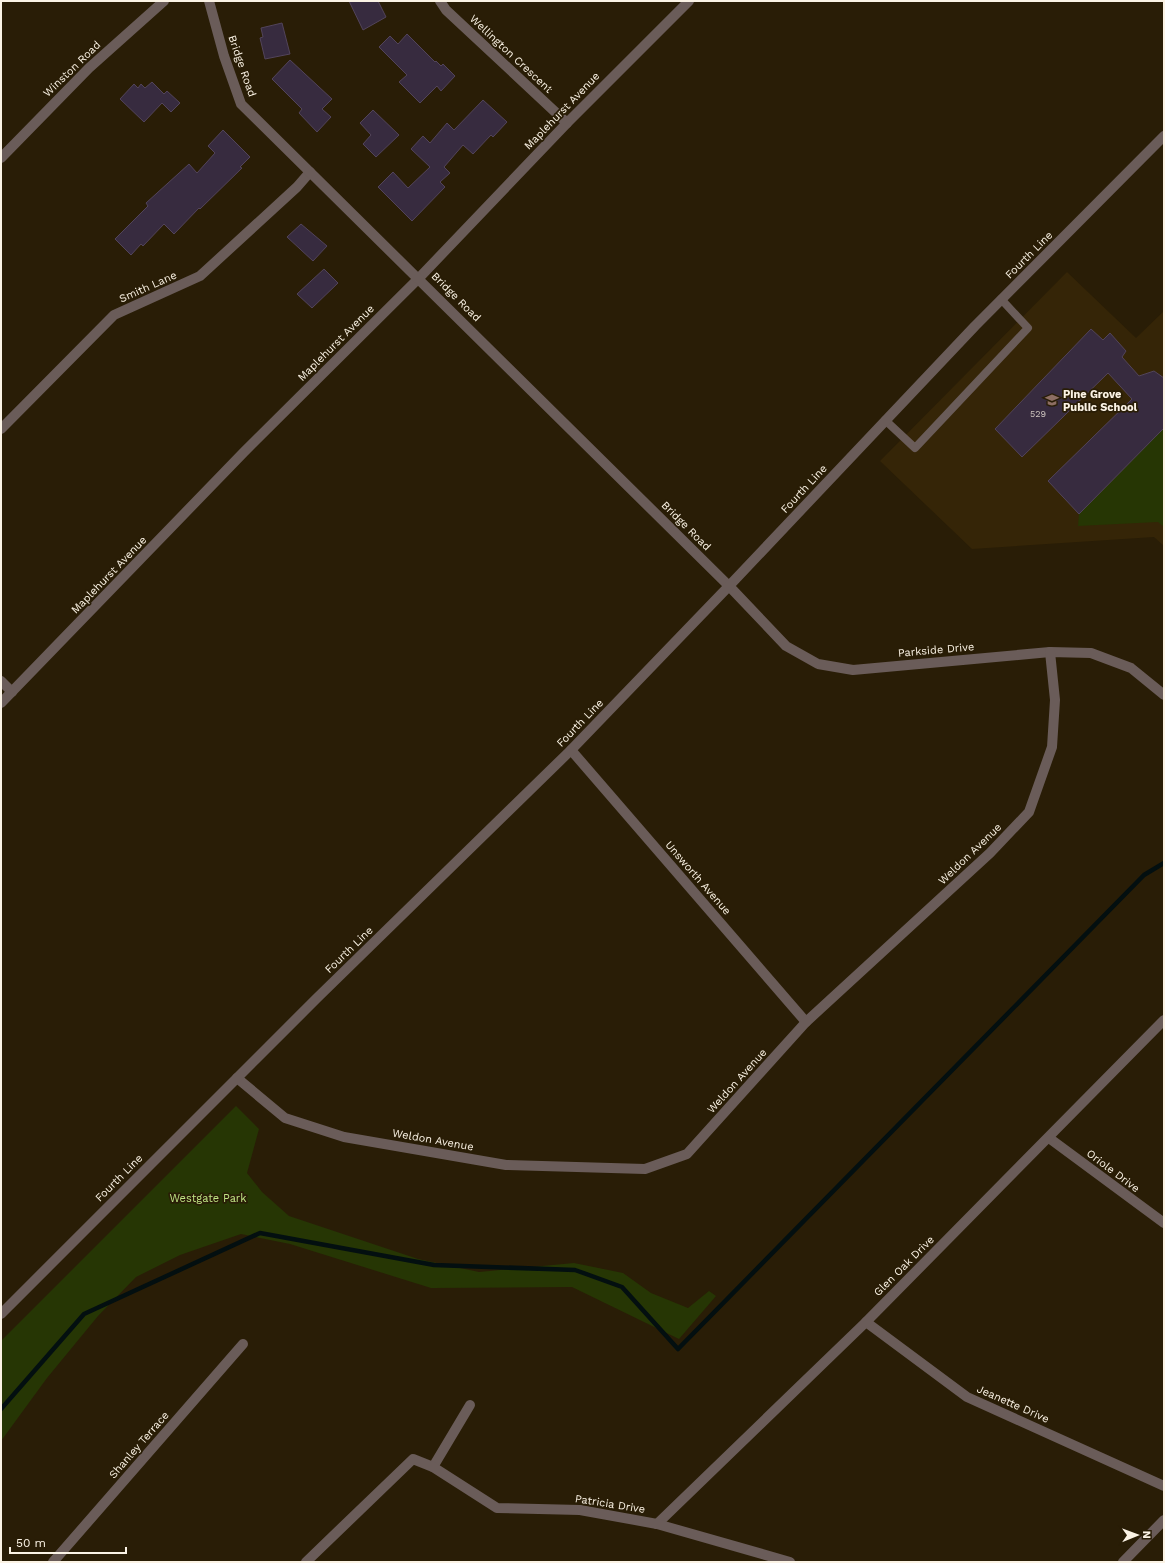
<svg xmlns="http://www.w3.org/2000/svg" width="1165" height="1563" viewBox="0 0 1165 1563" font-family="'Work Sans',sans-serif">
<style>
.built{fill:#352507}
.green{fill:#263604}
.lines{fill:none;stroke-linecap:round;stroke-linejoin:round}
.stream{stroke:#030f10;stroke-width:4.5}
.building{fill:#372b3f;stroke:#52445a}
.service{stroke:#6a5c59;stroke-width:8}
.minor{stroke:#6a5c59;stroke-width:10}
.tertiary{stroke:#6a5c59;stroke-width:10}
.labels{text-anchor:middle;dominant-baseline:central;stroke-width:3.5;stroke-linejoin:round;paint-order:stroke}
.number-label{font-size:9px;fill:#cac1bc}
.street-label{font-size:11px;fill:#fbf3e5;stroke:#291d06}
.poi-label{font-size:11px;font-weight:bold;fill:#fbf3e5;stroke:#291d06;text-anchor:start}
.park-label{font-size:11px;fill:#bfe484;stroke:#291d06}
</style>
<rect width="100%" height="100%" fill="#291d06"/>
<path class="built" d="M1067,272L1136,338L1164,311V546L1154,537L972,549L880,461Z"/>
<g class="green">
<path d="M1164,428V527L1158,522L1078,526L1079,514Z"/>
<path d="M236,1106L259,1129L247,1173L262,1192L289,1216L418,1259L479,1272L574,1263L623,1273L651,1293L688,1308L709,1291L716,1296L679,1339L572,1287L431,1288L290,1244L241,1234L180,1255L136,1277L98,1316L47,1378L1,1441V1341Z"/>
</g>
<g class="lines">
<path class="stream" d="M1,1409L84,1314L260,1233L434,1265L575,1270L622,1287L678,1349L1144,875L1164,863"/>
</g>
<g class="building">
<path d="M349,1H378L386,17L363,30Z"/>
<path d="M282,23L290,54L265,59L260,38L263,37L261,28Z"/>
<path d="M407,34L435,62L436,61L441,66L443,64L455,76L441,91L437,86L420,103L399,82L407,75L379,47L390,36L398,44Z"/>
<path d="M290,60L332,99L322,109L331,117L317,132L299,113L302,109L272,79Z"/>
<path d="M152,82L164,94L167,91L180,103L171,112L162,103L144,122L120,99L134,84L138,88L141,84L145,88Z"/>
<path d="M483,100L507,122L493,137L491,135L473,154L463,145L444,167L450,173L440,182L445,187L412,221L378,187L393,172L408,188L430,167L411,149L423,136L430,143L447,123L454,130Z"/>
<path d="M373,110L399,135L376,157L363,144L371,135L360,123Z"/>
<path d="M223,130L250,157L240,167L242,168L200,209L199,208L174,234L164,224L143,246L141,244L131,255L115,239L148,206L146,203L189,164L197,173L215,153L208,146Z"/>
<path d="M301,224L327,246L313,261L287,237Z"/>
<path d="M324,269L338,283L312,308L297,294Z"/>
<path d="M1091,329L1103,340L1110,333L1126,351L1122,357L1139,376L1154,371L1164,378V428L1079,514L1048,481L1132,399L1108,373L1022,457L995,429Z"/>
</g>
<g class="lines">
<path class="service" d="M885,420L915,448L1028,328L1001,299"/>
<g class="minor">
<path d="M440,1L446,10L567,123"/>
<path d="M1,158L89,68L164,1"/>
<path d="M1,429L114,315L200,276L297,187L310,172"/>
<path d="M729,586L786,646L818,664L853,670L1050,652L1091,653L1131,668L1164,695"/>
<path d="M1,681L12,692"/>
<path d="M1,703L244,452L419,278L567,123L689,1"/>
<path d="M571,750L806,1022"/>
<path d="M237,1078L285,1118L344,1137L506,1165L645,1169L687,1154L806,1022L990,853L1029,812L1052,747L1055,700L1050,652"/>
<path d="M1049,1138L1164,1223"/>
<path d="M866,1322L967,1397L1164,1486"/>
<path d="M433,1467L470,1405"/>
<path d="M657,1524L866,1322L1164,1020"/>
<path d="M53,1562L243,1344"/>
<path d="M306,1562L413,1459L433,1467L497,1508L580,1510L657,1524L790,1562"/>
<path d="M1123,1562L1164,1520"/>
</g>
<g class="tertiary">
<path d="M209,1L224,56L241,104L729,586"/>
<path d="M1,1314L317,998L571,750L729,586L975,326L1164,136"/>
</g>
</g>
<defs>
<g id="school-bare" transform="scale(1.08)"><path d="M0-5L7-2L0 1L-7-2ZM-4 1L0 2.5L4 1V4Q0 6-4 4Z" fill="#8d6e63" stroke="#291d06" stroke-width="2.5" paint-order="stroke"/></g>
</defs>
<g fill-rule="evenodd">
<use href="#school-bare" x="1052" y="400"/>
</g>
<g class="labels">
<g class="number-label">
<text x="1038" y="414">529</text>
</g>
<g class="street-label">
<text transform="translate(511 54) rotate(43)">Wellington Crescent</text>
<text transform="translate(242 66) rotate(71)">Bridge Road</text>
<text transform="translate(72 69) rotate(-44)">Winston Road</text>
<text transform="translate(562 111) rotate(-46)">Maplehurst Avenue</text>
<text transform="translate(1029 255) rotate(-45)">Fourth Line</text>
<text transform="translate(148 287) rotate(-24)">Smith Lane</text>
<text transform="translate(456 297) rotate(45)">Bridge Road</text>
<text transform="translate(336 343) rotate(-45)">Maplehurst Avenue</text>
<text transform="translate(804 489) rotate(-47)">Fourth Line</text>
<text transform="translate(686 526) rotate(45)">Bridge Road</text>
<text transform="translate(109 575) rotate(-46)">Maplehurst Avenue</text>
<text transform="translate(936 650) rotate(-5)">Parkside Drive</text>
<text transform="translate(580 723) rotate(-46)">Fourth Line</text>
<text transform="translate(970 854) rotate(-44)">Weldon Avenue</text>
<text transform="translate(698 878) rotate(49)">Unsworth Avenue</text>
<text transform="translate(349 950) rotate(-44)">Fourth Line</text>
<text transform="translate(737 1081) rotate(-48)">Weldon Avenue</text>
<text transform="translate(433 1140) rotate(10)">Weldon Avenue</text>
<text transform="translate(1113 1171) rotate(37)">Oriole Drive</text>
<text transform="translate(119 1178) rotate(-45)">Fourth Line</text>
<text transform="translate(904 1266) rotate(-45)">Glen Oak Drive</text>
<text transform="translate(1013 1404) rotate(24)">Jeanette Drive</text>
<text transform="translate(139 1445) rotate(-49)">Shanley Terrace</text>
<text transform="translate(610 1504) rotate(9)">Patricia Drive</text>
</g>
<g class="poi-label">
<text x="1063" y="394">Pine Grove<tspan x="1063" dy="13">Public School</tspan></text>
</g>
<g class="park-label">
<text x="208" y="1198">Westgate Park</text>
</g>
</g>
<rect width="1165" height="1563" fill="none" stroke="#fbf3e5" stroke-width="4"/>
<g transform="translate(1137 1535) rotate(89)" stroke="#291d06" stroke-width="3" paint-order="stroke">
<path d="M0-3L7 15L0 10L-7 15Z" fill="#fbf3e5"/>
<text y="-6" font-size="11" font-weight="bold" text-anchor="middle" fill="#fbf3e5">N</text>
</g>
<path d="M10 1547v6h116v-6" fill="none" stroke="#fbf3e5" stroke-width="2"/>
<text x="16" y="1547" font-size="12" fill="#fbf3e5" stroke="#291d06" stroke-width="3" paint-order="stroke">50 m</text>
</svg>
